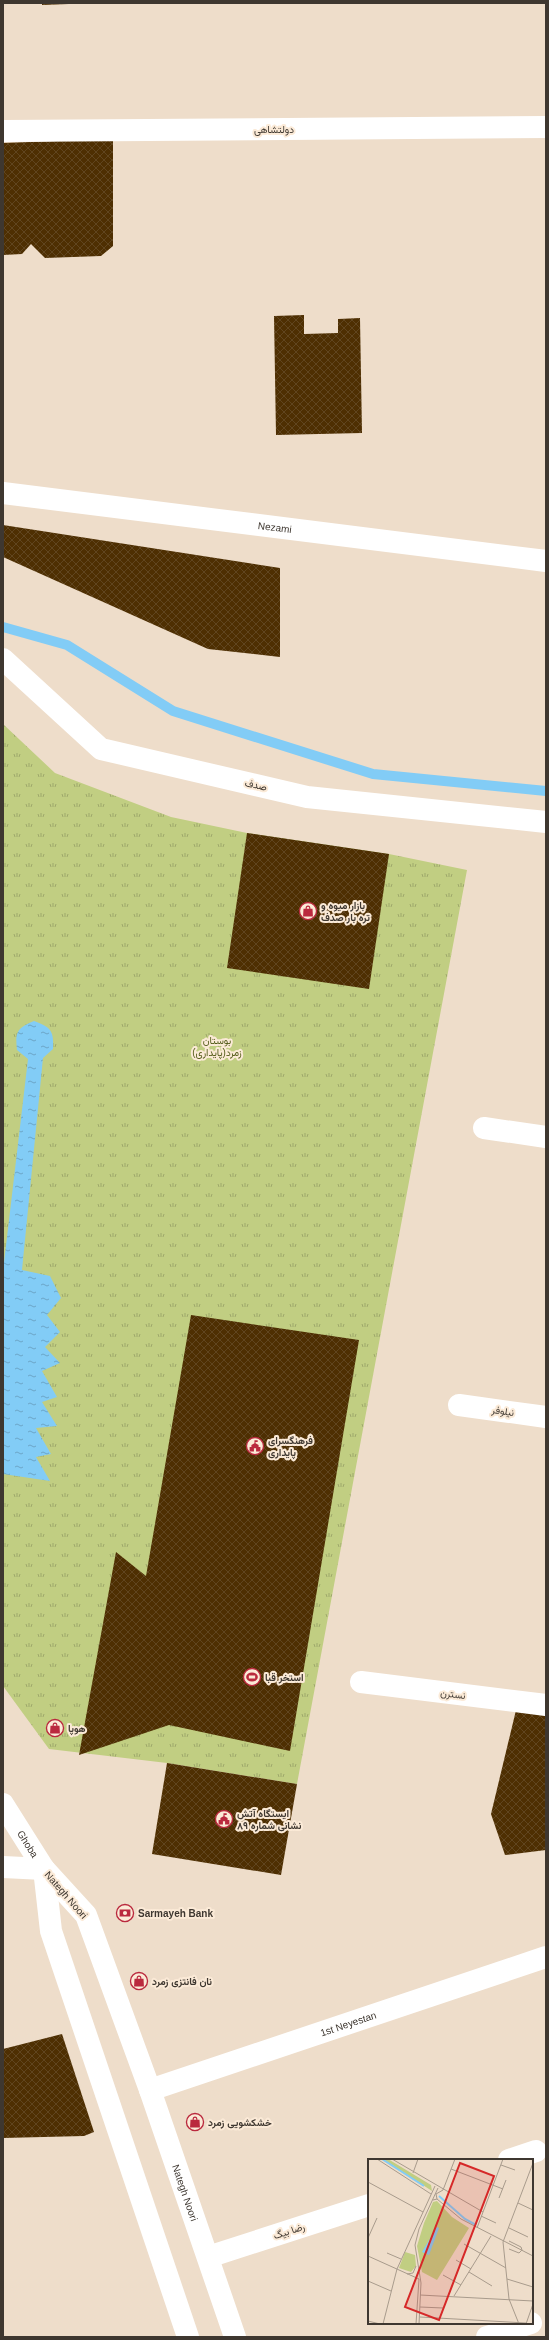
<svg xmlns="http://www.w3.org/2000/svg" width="549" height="2340" viewBox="0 0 549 2340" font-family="Arial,Vazirmatn,sans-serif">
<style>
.park{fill:url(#park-tufts)}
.water{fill:url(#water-ripples)}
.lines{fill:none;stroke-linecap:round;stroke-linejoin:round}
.stream{stroke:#82ccf6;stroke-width:10}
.building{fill:url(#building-cross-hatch)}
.minor{stroke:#fff;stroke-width:22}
.tertiary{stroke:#fff;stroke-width:22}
.labels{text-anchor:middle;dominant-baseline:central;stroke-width:4;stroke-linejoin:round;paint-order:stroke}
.street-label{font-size:10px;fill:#3e3730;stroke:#fbead7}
.poi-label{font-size:10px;font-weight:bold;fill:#3e3730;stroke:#fbead7;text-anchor:start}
.park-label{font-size:10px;fill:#555d1b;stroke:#fbead7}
.inset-river{fill:none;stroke:#82ccf6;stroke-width:2}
.inset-road{fill:none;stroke:#a89b8c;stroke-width:1}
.view{fill:#d62828;fill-opacity:0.15;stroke:#d62828;stroke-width:2}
.inset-edge{fill:none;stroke:#3e3730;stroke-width:2}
</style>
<defs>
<pattern id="park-tufts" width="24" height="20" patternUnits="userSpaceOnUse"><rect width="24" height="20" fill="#c1ce82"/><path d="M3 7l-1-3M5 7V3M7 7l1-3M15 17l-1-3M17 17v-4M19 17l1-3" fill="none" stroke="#9ea86b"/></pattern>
<pattern id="water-ripples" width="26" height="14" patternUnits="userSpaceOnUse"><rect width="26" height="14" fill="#82ccf6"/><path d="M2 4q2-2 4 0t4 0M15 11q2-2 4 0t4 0" fill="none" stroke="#6ca6c8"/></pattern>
<pattern id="building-cross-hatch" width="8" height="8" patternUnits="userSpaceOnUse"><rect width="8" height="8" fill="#4e2f02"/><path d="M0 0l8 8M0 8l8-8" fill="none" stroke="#60451f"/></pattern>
</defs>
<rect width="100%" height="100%" fill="#eeddca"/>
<path class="park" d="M3,724L55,773L171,817L247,833L389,854L467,870L297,1784L167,1763L49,1749L3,1686Z"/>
<path class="water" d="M34,1021C51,1027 54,1031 53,1049L43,1058L22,1270L50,1276L61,1298L47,1315L60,1332L45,1347L60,1363L42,1371L57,1397L42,1402L57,1426L36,1428L51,1454L36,1457L50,1481L3,1474V1271L28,1059L17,1050C15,1032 17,1028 34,1021Z"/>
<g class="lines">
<path class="stream" d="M3,627L67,645L173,711L373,774L546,791"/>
</g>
<g class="building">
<path d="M42,3H69V4L42,5Z"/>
<path d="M113,139V246L101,256L45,258L31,244L22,254L3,255V143Z"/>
<path d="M304,315V334L338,333V319L360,318L362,433L276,435L274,316Z"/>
<path d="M3,525L280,568V657L208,649L3,557Z"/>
<path d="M247,833L389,854L369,989L227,968Z"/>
<path d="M191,1315L359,1340L290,1751L169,1725L79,1755L116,1552L146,1576Z"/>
<path d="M517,1706L546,1710V1850L505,1855L491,1814Z"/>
<path d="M167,1763L297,1784L281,1875L152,1854Z"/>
<path d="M62,2034L94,2132L84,2136L3,2138V2049Z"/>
</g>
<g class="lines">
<g class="minor">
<path d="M3,131L546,127"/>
<path d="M3,659L101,749L307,797L546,822"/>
<path d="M484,1128L546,1137"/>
<path d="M459,1405L546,1417"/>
<path d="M361,1682L546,1705"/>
<path id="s1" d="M150,2090L546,1957"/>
<path d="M509,2160L536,2151"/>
<path d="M208,2257L369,2205"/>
</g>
<g class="tertiary">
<path id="s2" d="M3,493L546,561"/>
<path id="s3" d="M3,1804L44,1869L86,1915L150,2090L235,2337"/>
<path d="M3,1867L44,1869"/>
<path d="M44,1869L51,1931L188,2337"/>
<path d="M487,2337L531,2323"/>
</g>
</g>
<defs>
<g id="shop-ring" transform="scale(0.9)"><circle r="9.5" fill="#fbead7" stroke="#ba293e" stroke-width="1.5"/><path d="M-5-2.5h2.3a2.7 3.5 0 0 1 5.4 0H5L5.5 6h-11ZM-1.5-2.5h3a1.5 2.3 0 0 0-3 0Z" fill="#ba293e"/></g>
<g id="civic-ring" transform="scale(0.9)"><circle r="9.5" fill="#fbead7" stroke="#ba293e" stroke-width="1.5"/><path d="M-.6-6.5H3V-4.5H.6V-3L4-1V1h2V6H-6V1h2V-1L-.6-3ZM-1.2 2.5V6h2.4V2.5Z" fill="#ba293e"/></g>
<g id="stadium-ring" transform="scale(0.9)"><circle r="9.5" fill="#fbead7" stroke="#ba293e" stroke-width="1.5"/><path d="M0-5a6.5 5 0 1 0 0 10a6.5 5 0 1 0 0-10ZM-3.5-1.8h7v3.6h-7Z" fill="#ba293e"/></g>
<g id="bank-ring" transform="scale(0.9)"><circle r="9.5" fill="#fbead7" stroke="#ba293e" stroke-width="1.5"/><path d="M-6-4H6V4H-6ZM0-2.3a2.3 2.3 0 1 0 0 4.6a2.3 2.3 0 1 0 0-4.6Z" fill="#ba293e"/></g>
</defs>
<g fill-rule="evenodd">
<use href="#shop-ring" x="308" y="911"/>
<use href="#civic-ring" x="255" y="1446"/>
<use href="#stadium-ring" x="252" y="1677"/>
<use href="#shop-ring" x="55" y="1728"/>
<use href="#civic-ring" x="224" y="1819"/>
<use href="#bank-ring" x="125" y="1913"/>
<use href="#shop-ring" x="139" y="1981"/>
<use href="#shop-ring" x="195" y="2122"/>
</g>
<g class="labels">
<g class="street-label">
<text x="274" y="129">دولتشاهی</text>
<text stroke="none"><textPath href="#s2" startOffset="274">Nezami</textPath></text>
<text transform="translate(256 785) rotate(13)">صدف</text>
<text transform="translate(503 1411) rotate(8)">نیلوفر</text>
<text transform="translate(453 1694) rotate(7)">نسترن</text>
<text stroke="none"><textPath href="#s3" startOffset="47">Ghoba</textPath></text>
<text transform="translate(66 1895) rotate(49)">Nategh Noori</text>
<text stroke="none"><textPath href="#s1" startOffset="209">1st Neyestan</textPath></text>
<text stroke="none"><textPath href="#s3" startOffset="434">Nategh Noori</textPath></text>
<text transform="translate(289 2231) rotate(-18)">رضا بیگ</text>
</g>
<g class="poi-label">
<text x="321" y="905">بازار میوه و<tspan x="321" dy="12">تره بار صدف</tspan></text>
<text x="268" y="1440">فرهنگسرای<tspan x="268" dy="12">پایداری</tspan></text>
<text x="265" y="1677">استخر قبا</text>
<text x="68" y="1728">هوپا</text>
<text x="237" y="1813">ایستگاه آتش<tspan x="237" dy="12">نشانی شماره ۸۹</tspan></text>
<text x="138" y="1913">Sarmayeh Bank</text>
<text x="152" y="1981">نان فانتزی زمرد</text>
<text x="208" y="2122">خشکشویی زمرد</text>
</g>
<g class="park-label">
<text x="217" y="1040">بوستان<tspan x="217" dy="12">زمرد(پایداری)</tspan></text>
</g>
</g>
<g transform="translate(368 2159)">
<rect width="165" height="165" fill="#eeddca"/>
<path d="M37,93L47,96L48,107L43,113L31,109Z" fill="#c1ce82"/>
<path d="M15,0H20L63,26L64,32Z" fill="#c1ce82"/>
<path d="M69,42L84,58L101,69L69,121L54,113L49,87L56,64L65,43Z" fill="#c1ce82"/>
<path d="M69,68L71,69L61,96L54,93Z" fill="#82ccf6"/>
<path class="inset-river" d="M14,0L56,27M71,37L97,60L108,66"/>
<path class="inset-road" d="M9,0L63,35M24,0L115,53M133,6L147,11M83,10L135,30M45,14L50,0M0,23L55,53M131,39L138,21M69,40L68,35L75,31L87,0M65,41L69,40L93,60L165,97M150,44L165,51M113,57L128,64M109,69L135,0M141,69L160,78M0,79L9,59M141,82L153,88L154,91L151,94L141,90M96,85L138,109M19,94L33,100M0,97L51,120M88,101L103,110M101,113L124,127M39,115L45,114L48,107M75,116L93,126M139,120L165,128M0,122L23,132M52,136L165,142M86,137L123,77M52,148L75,149M52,158L158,164M0,162L12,165M15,165L29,110L67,27M48,165L51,120M51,165L53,124L47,86L51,70L70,29M151,165L141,140L135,83L165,4M158,165L165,145"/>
<path class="view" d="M92,4L126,17L71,161L37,148Z"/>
<rect width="165" height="165" class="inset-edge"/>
</g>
<rect width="549" height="2340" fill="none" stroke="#3e3730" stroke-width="8"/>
</svg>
